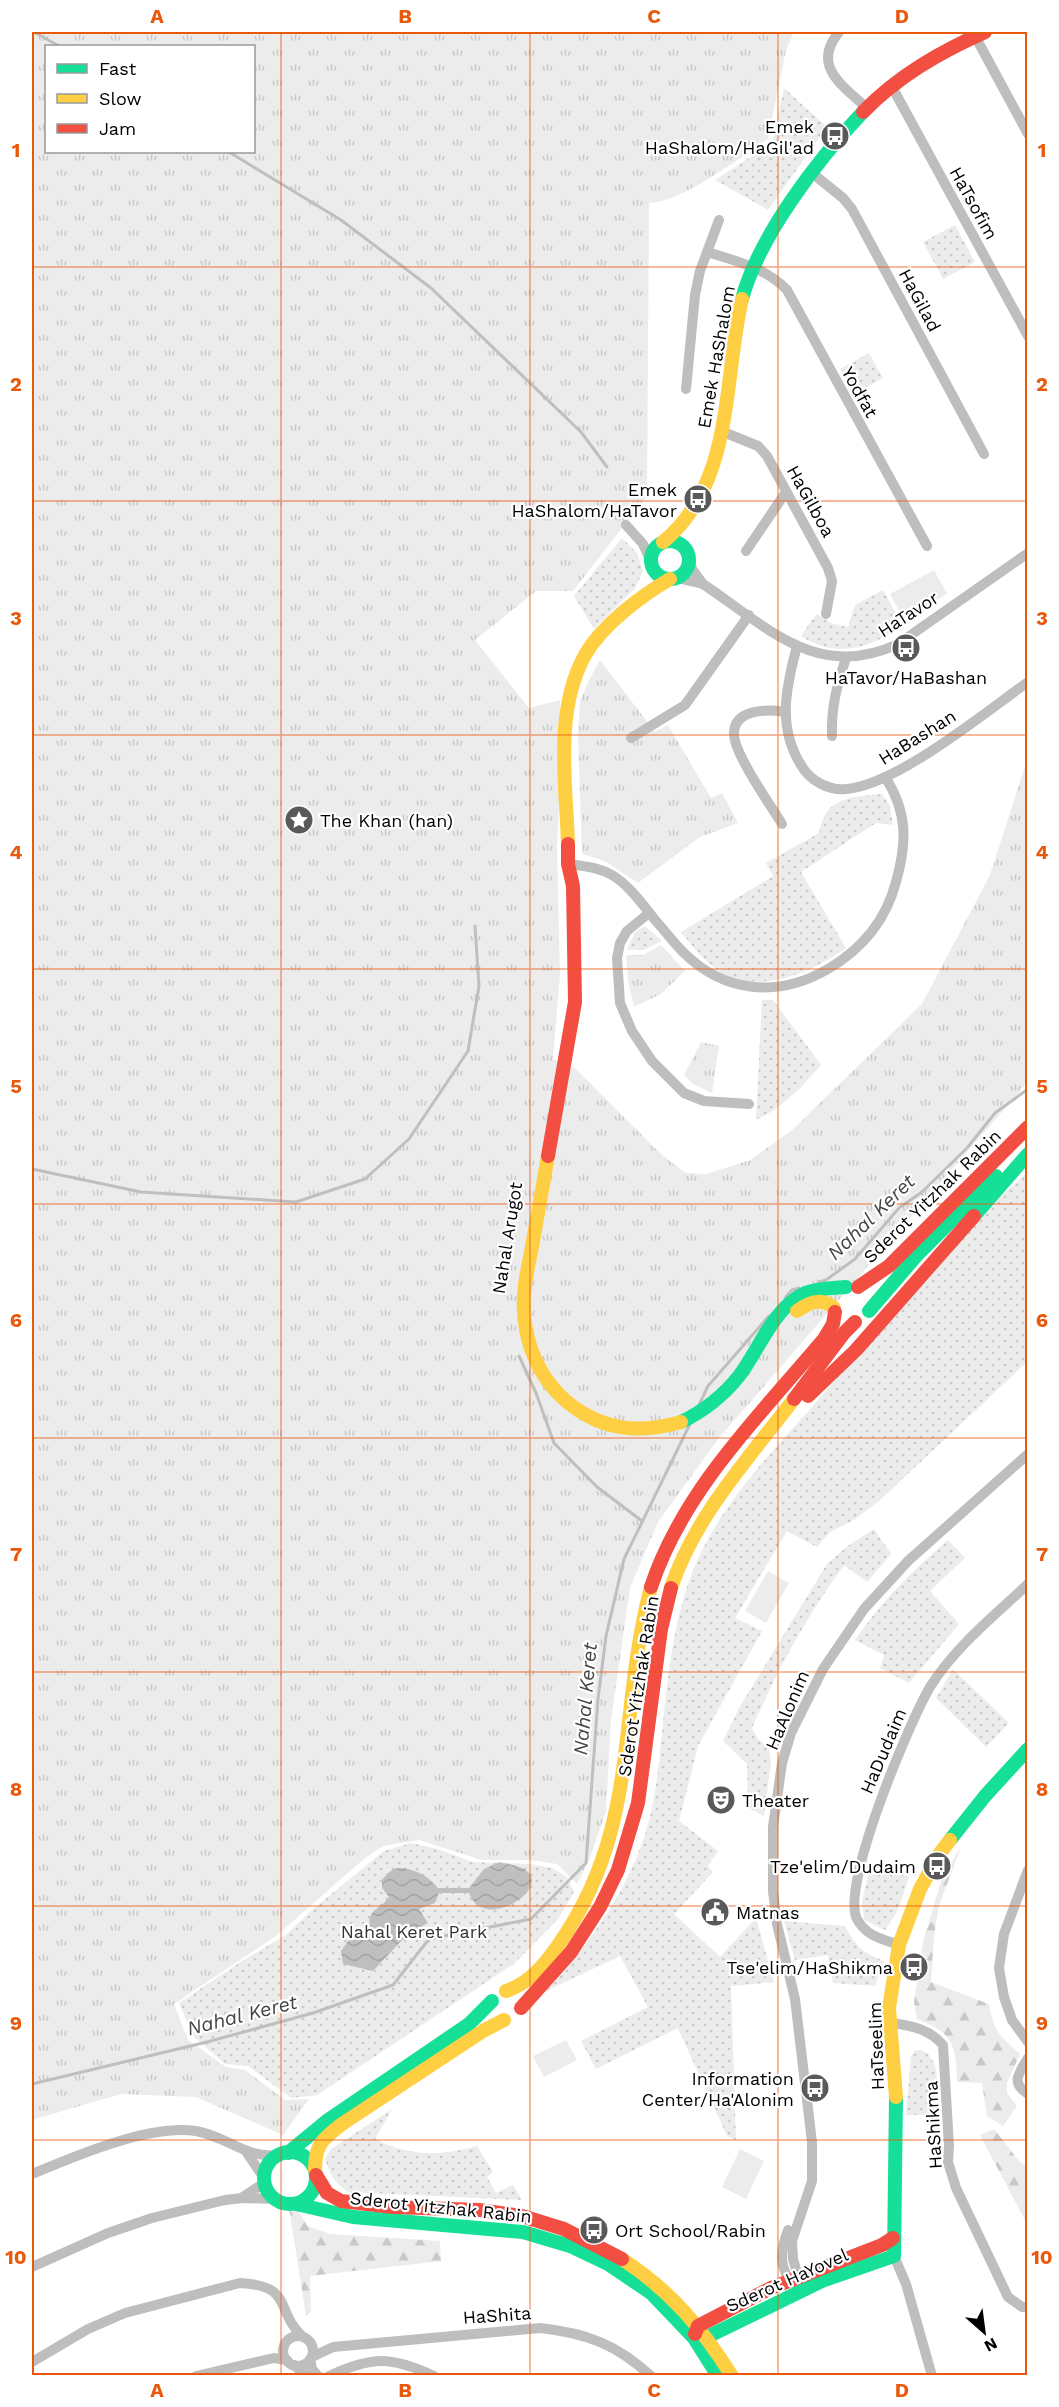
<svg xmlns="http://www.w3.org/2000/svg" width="1059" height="2407" viewBox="0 0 1059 2407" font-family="'Work Sans',sans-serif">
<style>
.grass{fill:url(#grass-tufts);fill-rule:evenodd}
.forest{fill:url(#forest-firs)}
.park{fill:url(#park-dots)}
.pitch{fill:#ececec}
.water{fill:url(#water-waves)}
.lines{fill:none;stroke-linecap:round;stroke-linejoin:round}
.stream{stroke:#bfbfbf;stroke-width:3}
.street{stroke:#bebebe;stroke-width:10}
.fast{stroke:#16e098;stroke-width:14}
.slow{stroke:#ffcf43;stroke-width:14}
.jam{stroke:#f24e42;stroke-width:14}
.grid{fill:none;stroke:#e8590c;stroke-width:1.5;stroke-opacity:0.55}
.labels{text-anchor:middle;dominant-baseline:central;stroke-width:4.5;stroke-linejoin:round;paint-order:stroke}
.poi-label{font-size:18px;fill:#000;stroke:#fff;text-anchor:end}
.street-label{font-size:18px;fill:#000;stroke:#fff}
.park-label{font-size:18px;fill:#333;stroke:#fff}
.water-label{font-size:20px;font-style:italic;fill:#444;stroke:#fff}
.neatline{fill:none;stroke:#e8590c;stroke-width:2}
.grid-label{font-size:20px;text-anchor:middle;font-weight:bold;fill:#e8590c}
</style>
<defs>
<pattern id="grass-tufts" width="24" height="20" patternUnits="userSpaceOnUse" patternTransform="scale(1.5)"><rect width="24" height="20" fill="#ececec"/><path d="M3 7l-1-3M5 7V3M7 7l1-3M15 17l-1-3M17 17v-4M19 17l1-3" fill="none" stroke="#c9c9c9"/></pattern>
<pattern id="forest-firs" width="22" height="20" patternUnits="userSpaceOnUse" patternTransform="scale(1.5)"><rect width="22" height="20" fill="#ececec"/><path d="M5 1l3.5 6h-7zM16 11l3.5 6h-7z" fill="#c9c9c9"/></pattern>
<pattern id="park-dots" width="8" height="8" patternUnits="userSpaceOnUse" patternTransform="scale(1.5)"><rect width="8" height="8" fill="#ececec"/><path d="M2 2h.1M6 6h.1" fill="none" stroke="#c9c9c9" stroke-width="1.8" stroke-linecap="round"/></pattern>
<pattern id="water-waves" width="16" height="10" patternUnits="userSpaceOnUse" patternTransform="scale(1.5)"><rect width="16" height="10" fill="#bfbfbf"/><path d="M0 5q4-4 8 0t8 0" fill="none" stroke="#a2a2a2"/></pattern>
</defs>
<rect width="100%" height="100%" fill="#fff"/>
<g class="grass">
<path d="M32,32H794L786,50L768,139C738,159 684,201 649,203L647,496L573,591H536L475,640L529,708L560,700L561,749L557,849L560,975L553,1059L575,1068L662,1155L686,1173L707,1174L750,1160L791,1131L922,1004L990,875L1027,760V1083L719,1438L658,1522L630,1588L611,1720L606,1812L589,1860L577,1884L557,1864L530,1860H482L419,1840L383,1846L365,1858L276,1936L174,2004L188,2040L226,2067L245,2070L285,2100L309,2099L283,2135L196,2097L121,2094L32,2120ZM46,46H254V152H46Z"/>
<path d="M600,660L655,732L668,725L711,798L722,793L738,823L700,837L638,883L605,861L582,854L578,736L580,701L589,680Z"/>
<path d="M661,945L685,971L661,994L634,1007L628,981L626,955H643Z"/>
<path d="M701,1042L719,1046L712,1093L693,1084L684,1075Z"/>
</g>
<g class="forest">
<path d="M962,1845L939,1905L934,1936L931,1982L989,2004C993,2030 1000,2037 1020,2054L1007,2083V2093L1017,2106L1003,2126L987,2116L982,2083L957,2082C956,2044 953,2033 917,2019L914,2002L923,1942L942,1878Z"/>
<path d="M994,2129L1019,2161L1027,2167V2224L980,2135Z"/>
<path d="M287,2195L308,2226L330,2234L440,2241L441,2261L310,2276L311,2312L306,2316Z"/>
</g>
<g class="park">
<path d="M784,88L827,127L768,210L715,180L772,143Z"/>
<path d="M955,225L975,262L943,279L923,242Z"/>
<path d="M869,353L883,378L854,394L840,369Z"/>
<path d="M622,538L637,553L643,571L635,588L594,629L574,596Z"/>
<path d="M883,590L902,625C870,649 837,659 801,636L816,614L833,624L848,627L855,605Z"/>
<path d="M882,794L890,806L893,825L876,823L801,872L846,948C814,971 763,994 724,974C706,964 694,948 681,932L773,876L766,863L819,833C825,797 850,797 882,794Z"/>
<path d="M645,926L662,941L644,950H627L635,932Z"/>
<path d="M762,1000H773L821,1065C801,1088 783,1107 756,1120Z"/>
<path d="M1027,1172V1362L879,1501L854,1520L830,1532L817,1547L787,1531L735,1618L762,1631L698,1746L679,1821L718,1851L708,1866L713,1872L674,1914L720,1957L756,1918L774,1982L731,1986L736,2140L727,2136L678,2028L596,2069L581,2041L648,2007L620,1956L546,1991C598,1935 643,1870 655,1792C667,1714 665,1634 697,1561C725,1499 774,1450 818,1400C872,1337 925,1271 984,1212C998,1198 1014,1186 1027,1172Z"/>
<path d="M874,1529L891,1554L867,1582L844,1565C807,1616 777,1670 752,1728L758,1739L769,1749L771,1761L764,1816L748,1807L747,1764L723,1741L739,1708L827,1564L849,1545Z"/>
<path d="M948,1540L965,1558L930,1591L959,1624L909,1683L880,1668L884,1655L855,1640C881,1602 913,1570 948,1540Z"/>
<path d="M953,1669L1009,1723L986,1747L936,1698Z"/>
<path d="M411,1843L438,1849L472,1862L530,1864L552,1868L566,1876L574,1892L558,1919L515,1963L317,2095L291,2098L248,2066L225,2064L193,2036L179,2003L242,1961L286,1935L312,1910L384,1851Z"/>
<path d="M871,1864L909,1877L897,1912L885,1930L864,1920L862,1900Z"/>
<path d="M784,1921L845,1926C857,1948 862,1952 884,1961L875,1986L833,1983L828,1955L795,1960Z"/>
<path d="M920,2050C945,2058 935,2095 934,2115H906L911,2056L915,2051Z"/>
<path d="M392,2109L375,2139C411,2157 439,2156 477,2146L493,2172L487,2177L496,2193L513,2185L522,2200L348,2192C334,2183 330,2174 325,2159L331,2149Z"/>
</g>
<g class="pitch">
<path d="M934,570L947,594L903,618L890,594Z"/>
<path d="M768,1571L789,1583L766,1623L745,1611Z"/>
<path d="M566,2040L577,2060L544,2077L533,2056Z"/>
<path d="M740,2149L764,2161L746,2199L722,2187Z"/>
</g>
<path class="water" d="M499,1862C506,1864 515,1865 522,1868C558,1885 484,1935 469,1893H439L435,1903L419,1909L428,1923L407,1935L373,1971L343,1964L341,1951L348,1941L371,1929C364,1911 381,1909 389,1897L382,1888V1880C386,1875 391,1869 398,1868C412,1867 430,1877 438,1888H469L484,1869Z"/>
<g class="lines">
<g class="stream">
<path d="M34,32L59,46"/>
<path d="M229,152L341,220L431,288L581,432L607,467"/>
<path d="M32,1169L141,1192L296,1202L365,1179L409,1139L468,1051L479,986L475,926"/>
<path d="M819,1282L826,1280L855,1259L899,1208L922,1192L967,1148L995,1113L1028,1089"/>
<path d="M785,1298L792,1290L799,1288"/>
<path d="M519,1356L536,1393L554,1443L597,1487L642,1521"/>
<path d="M699,1405L708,1386L769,1316"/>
<path d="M32,2084L207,2042L313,2013L393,1985L429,1939L531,1919L586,1863L598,1699L606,1636L624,1559L690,1424"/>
</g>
<g class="street">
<path d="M839,32C811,66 842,85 867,108"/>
<path d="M975,36L1028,134"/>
<path d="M891,85L1028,336"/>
<path d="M812,173L843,198L852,209L984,454"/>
<path d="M707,252C736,261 766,268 787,290L927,546"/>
<path d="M686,389L695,295L700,271L719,220"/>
<path d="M721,431L758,446L767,456L828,568L832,581L826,614"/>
<path d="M626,525L643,544L650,560"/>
<path d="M746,551L786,492"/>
<path d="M690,560L692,569L703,584C766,626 817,682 898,644L1028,553"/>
<path d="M677,578L703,584"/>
<path d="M797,646C786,687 777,727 801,765C810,781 829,791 847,789C898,784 984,713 1028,682"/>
<path d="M832,736C831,707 837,685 846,658"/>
<path d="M631,738L685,705L749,615"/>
<path d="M782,824C771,806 735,755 734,735C733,709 766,709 785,712"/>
<path d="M568,864C583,866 598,867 612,875C629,885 643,905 656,921C665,931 673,942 683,952C724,993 778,998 828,969C862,949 886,920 896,882C907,843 908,812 885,777"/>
<path d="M649,913L627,931L620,943L617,958L620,1003L632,1031L652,1061L684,1093L704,1101L749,1104"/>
<path d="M1028,1870L1004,1934L999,1968L1004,1997L1012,2020L1028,2042"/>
<path d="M899,1945C882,1939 866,1936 857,1919C840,1886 910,1721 930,1687C955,1647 994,1616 1028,1584"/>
<path d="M892,2023C913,2026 929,2029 943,2045L949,2146L948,2162L956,2188L1008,2297L1022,2307H1028"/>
<path d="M1028,2058C1019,2073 1010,2083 1028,2094"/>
<path d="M247,2153L264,2178"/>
<path d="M32,2174C75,2156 149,2124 196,2131C229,2137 245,2159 279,2155"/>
<path d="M243,2197L264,2183"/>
<path d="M788,2230C781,2249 777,2268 794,2284"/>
<path d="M894,2256L906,2284L932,2376"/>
<path d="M32,2267L108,2233L152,2218L225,2200L243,2198L275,2199"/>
<path d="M800,2283L793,2259L792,2241L812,2181V2142L795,1999L777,1924L773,1891V1827L782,1763L791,1733L823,1669L864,1609L908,1561L1028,1454"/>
<circle cx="298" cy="2351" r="15"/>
<path d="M312,2357L333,2347L540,2328C586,2333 616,2344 651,2376"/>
<path d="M310,2359L312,2369L318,2376"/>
<path d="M32,2362L88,2329L125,2313L240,2283C294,2286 274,2309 302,2336"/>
<path d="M294,2365L306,2376"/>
<path d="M196,2376L274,2358L287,2360"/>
<path d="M329,2376C372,2356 391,2356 434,2376"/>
</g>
<g class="fast">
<path d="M742,299C759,236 818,159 863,112"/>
<circle cx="670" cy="560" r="19"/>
<path d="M974,1216L1028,1154"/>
<path d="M869,1311L917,1255L996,1176"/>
<path d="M681,1422C704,1411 723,1396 739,1376C759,1350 773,1308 805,1293C818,1288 832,1288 846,1287"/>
<path d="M950,1840L985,1796L1028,1749"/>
<circle cx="290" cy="2178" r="26"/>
<path d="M288,2153L328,2120L469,2024L492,2001"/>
<path d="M296,2204L353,2217L523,2232L570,2246L608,2264L651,2293L694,2338L718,2376"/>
<path d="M694,2338L707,2337L822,2281L894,2256L896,2097"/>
</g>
<g class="slow">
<path d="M663,542C734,484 723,381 742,299"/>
<path d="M568,844C566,783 554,711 585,655C602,625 641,596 670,579"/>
<path d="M548,1156C543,1184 538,1213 533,1241C530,1259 525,1277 524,1295C521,1342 541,1387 581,1412C613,1432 645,1432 681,1422"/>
<path d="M797,1311C809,1302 822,1297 834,1308"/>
<path d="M671,1588C695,1516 748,1459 794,1399"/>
<path d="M506,1991C530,1983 545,1964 559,1944C641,1827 617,1715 651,1587"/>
<path d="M896,2097L889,2008L899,1945L920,1889L940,1853L950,1840"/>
<path d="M315,2170C315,2144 323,2139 342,2124L483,2031L504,2020"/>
<path d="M622,2259C671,2291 701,2327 732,2376"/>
</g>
<g class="jam">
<path d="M863,112C898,76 940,52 985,32"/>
<path d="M548,1156L575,1002L573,886L568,864V844"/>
<path d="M858,1287L889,1266L1028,1127"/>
<path d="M808,1396L856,1350L974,1216"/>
<path d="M794,1399L844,1333L855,1322"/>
<path d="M651,1587C683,1490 760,1415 824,1339L833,1324L835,1312"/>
<path d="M521,2008L571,1952L600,1907L618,1870L638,1803L661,1629L671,1588"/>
<path d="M316,2175L327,2193L341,2201L393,2207L479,2210L522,2216L564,2229L622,2259"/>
<path d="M695,2334L698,2326L771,2288L882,2245L893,2238"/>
</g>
</g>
<path class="grid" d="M281,32V2376M530,32V2376M778,32V2376M32,267H1028M32,501H1028M32,735H1028M32,969H1028M32,1204H1028M32,1438H1028M32,1672H1028M32,1906H1028M32,2140H1028"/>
<defs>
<g id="bus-disc" transform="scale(1.5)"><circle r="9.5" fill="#595959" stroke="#fff"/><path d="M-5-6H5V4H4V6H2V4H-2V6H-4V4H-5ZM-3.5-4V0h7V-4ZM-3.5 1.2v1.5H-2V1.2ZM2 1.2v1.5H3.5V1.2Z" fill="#fff"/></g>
<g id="sight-disc" transform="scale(1.5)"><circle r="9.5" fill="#595959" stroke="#fff"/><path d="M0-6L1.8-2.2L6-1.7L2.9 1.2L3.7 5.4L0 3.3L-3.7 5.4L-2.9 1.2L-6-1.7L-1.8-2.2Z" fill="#fff"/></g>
<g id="theatre-disc" transform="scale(1.5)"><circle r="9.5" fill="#595959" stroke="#fff"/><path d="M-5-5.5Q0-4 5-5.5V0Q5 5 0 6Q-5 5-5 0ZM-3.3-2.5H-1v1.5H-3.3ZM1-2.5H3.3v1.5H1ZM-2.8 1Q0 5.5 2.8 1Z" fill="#fff"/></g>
<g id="civic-disc" transform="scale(1.5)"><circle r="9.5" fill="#595959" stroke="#fff"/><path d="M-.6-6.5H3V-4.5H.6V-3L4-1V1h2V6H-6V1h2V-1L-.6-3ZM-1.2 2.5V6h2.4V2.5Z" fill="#fff"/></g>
</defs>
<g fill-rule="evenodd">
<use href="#bus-disc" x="835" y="136"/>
<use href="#bus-disc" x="698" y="499"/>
<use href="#bus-disc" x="906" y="648"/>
<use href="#sight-disc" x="299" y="820"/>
<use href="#theatre-disc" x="721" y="1800"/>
<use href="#bus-disc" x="937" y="1866"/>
<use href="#civic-disc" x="715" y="1912"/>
<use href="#bus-disc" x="914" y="1967"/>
<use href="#bus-disc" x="815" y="2088"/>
<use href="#bus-disc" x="594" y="2230"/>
</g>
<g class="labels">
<g class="poi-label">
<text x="814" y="126">Emek<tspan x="814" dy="21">HaShalom/HaGil'ad</tspan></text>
<text x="677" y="489">Emek<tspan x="677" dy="21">HaShalom/HaTavor</tspan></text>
<text x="906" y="677" text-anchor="middle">HaTavor/HaBashan</text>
<text x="320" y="820" text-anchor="start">The Khan (han)</text>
<text x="742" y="1800" text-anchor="start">Theater</text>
<text x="916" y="1866">Tze'elim/Dudaim</text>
<text x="736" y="1912" text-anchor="start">Matnas</text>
<text x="893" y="1967">Tse'elim/HaShikma</text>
<text x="794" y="2078">Information<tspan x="794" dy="21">Center/Ha'Alonim</tspan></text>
<text x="615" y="2230" text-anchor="start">Ort School/Rabin</text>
</g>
<g class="street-label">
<text transform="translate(974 203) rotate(61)">HaTsofim</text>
<text transform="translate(920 300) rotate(62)">HaGilad</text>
<text transform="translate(716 357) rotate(-80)">Emek HaShalom</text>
<text transform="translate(860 392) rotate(61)">Yodfat</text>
<text transform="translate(811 501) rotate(61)">HaGilboa</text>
<text transform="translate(908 614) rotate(-33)">HaTavor</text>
<text transform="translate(917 737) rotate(-32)">HaBashan</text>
<text transform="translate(932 1196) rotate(-44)">Sderot Yitzhak Rabin</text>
<text transform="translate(507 1238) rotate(-81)">Nahal Arugot</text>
<text transform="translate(638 1686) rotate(-81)">Sderot Yitzhak Rabin</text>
<text transform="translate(787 1710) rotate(-67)">HaAlonim</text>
<text transform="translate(883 1751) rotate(-67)">HaDudaim</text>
<text transform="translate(876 2046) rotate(-92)">HaTseelim</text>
<text transform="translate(933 2125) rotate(-93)">HaShikma</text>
<text transform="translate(441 2207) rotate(6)">Sderot Yitzhak Rabin</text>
<text transform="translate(787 2280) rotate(-24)">Sderot HaYovel</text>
<text transform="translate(497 2315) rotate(-4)">HaShita</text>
</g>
<g class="park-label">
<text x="414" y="1931">Nahal Keret Park</text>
</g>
<g class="water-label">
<text transform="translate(871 1217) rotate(-44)">Nahal Keret</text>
<text transform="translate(585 1699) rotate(-85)">Nahal Keret</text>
<text transform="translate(242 2015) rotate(-14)">Nahal Keret</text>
</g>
</g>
<rect width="1059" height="2407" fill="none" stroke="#ffffff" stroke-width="66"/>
<rect x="45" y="45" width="210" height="108" fill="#ffffff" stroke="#999999" stroke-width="1.5"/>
<rect x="57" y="64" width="30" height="9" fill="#16e098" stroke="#999999" stroke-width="1.5"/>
<text x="99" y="75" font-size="18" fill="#000000">Fast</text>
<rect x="57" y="94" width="30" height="9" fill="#ffcf43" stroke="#999999" stroke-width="1.5"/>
<text x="99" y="105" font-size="18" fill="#000000">Slow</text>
<rect x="57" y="124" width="30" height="9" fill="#f24e42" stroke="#999999" stroke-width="1.5"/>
<text x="99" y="135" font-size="18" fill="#000000">Jam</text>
<g transform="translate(984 2332) rotate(152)" stroke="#ffffff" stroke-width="4.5" paint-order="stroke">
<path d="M0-4.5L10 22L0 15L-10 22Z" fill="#000000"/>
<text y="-9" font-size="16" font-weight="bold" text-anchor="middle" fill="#000000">N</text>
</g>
<rect x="33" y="33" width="993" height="2341" class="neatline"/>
<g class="grid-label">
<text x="157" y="23">A</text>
<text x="405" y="23">B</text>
<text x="654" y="23">C</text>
<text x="902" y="23">D</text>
<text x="16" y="157">1</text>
<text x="1042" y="157">1</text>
<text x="16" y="391">2</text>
<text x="1042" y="391">2</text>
<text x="16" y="625">3</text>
<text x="1042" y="625">3</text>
<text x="16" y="859">4</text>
<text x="1042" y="859">4</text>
<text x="16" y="1093">5</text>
<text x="1042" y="1093">5</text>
<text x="16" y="1327">6</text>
<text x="1042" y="1327">6</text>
<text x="16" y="1561">7</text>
<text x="1042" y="1561">7</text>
<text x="16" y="1796">8</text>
<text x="1042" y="1796">8</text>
<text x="16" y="2030">9</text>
<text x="1042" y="2030">9</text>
<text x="16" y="2264">10</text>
<text x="1042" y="2264">10</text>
<text x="157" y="2397">A</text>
<text x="405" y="2397">B</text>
<text x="654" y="2397">C</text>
<text x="902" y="2397">D</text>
</g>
</svg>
